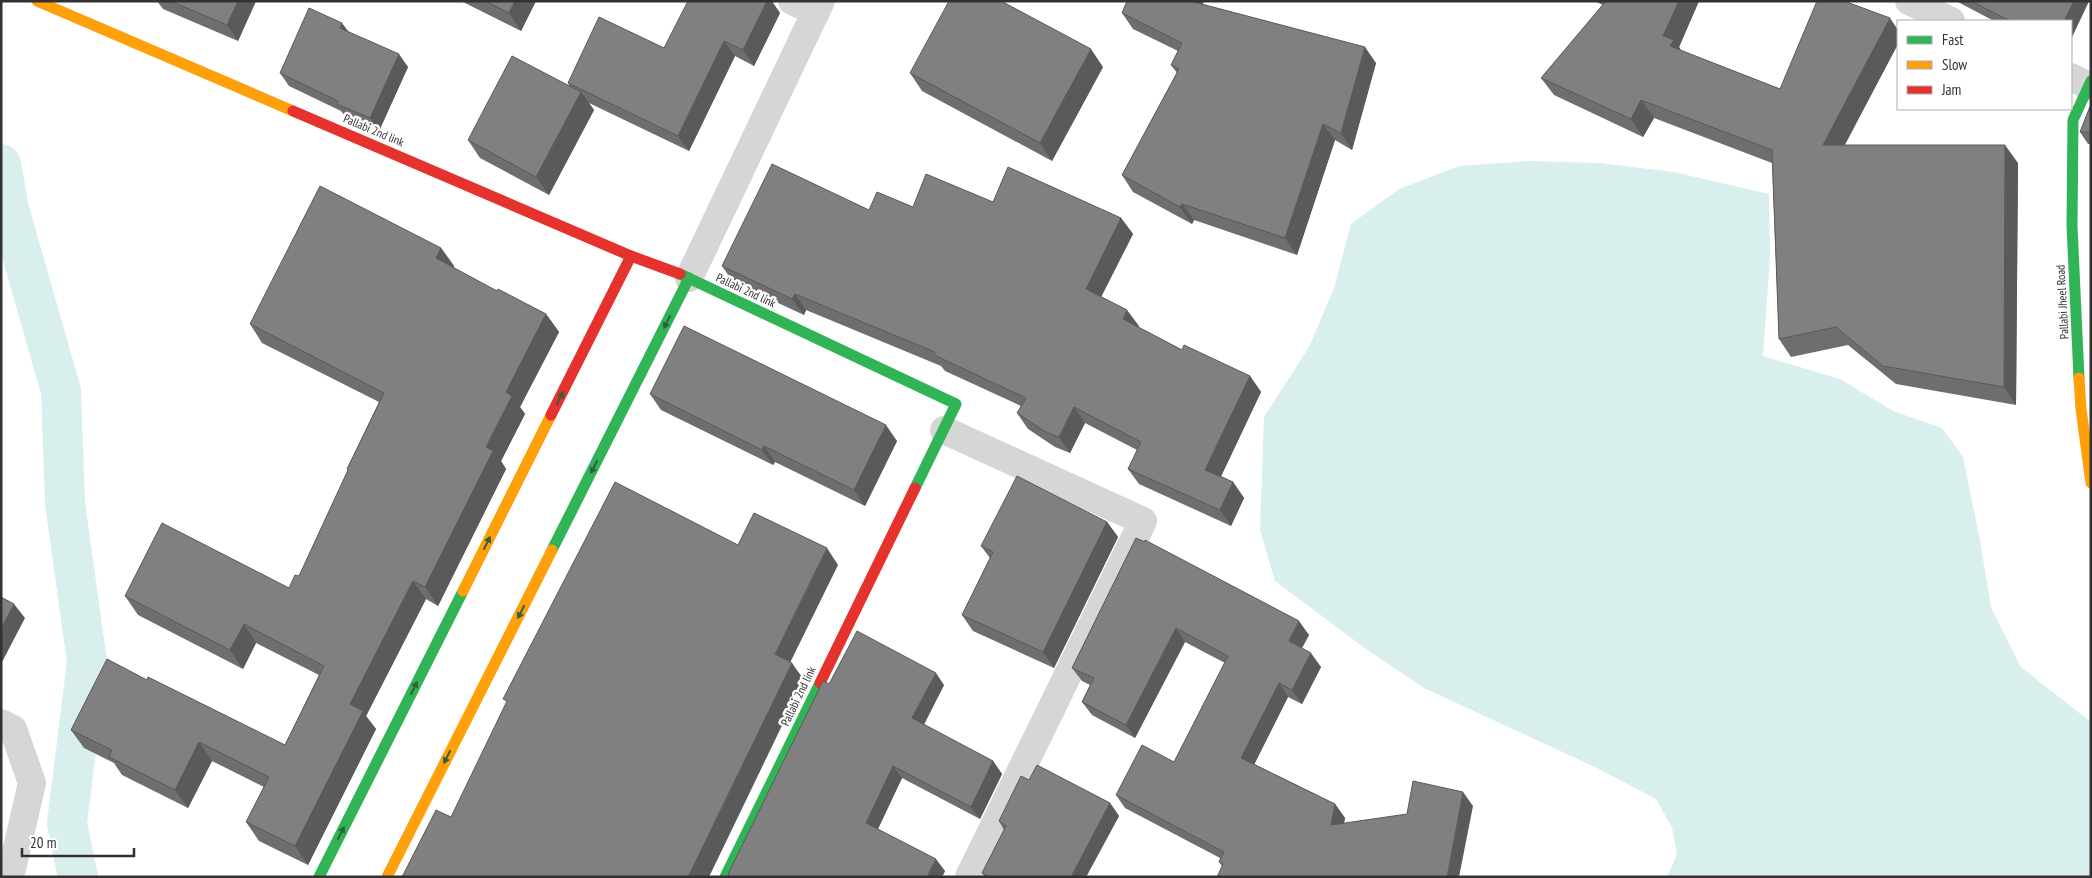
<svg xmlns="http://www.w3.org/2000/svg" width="2092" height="878" viewBox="0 0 2092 878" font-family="'PT Sans Narrow',sans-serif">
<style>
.water{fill:#d9efee}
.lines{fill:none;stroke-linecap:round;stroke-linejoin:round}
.canal{stroke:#d9efee;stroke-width:40}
.street{stroke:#d6d6d6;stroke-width:28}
.fast{stroke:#30b455;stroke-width:11}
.slow{stroke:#ff9f0a;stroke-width:11}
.jam{stroke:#e5322d;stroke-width:11}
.wall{fill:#6e6e6e}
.shaded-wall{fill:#5a5a5a}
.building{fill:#808080;stroke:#5a5a5a}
.oneway{fill:#31603e}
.labels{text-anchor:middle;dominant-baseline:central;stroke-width:5;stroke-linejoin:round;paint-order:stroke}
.street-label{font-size:12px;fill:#323232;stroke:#fff}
</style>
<rect width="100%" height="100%" fill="#fff"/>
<path class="water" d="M1530,161L1600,163L1674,172L1769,194L1770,258L1763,356L1840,379L1893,411L1942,428L1963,457L1980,540L1991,607L2021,667L2091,722V877H1667L1677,854L1672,828L1656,799L1597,768L1424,688L1366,649L1275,581L1260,530L1264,417L1309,347L1334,288L1351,224L1399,189L1459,166Z"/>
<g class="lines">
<path class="canal" d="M1,164L9,209L61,391L65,503L87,662L67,823L78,877"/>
<g class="street">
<path d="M792,1L816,12"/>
<path d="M1909,1L1951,21"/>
<path d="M2071,77L2089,86"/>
<path d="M689,278L821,1"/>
<path d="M944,430L1143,521L969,877"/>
<path d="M1,723L13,729L32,783L12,869L7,877"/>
</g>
<g class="fast">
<path d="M680,274L956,404L915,488"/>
<path d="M2079,378L2072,226L2073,120L2091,81"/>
<path d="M552,550L689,278"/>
<path d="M319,877L463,591"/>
<path d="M725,877L820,683"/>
</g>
<g class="slow">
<path d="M37,1L293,111"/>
<path d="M2079,378L2081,409L2091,483"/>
<path d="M463,591L551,415"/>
<path d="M387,877L552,550"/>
</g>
<g class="jam">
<path d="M293,111L631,256L680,274"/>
<path d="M551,415L631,256"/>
<path d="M820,683L915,488"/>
</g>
</g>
<g class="wall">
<path d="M157,1H256L238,41L163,9Z"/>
<path d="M461,1H536L521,31Z"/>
<path d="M1127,1H1204L1202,4L1376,63L1352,150L1335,140L1297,255L1194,220L1192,224L1133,192L1122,175L1177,73L1171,65L1178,51L1133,29L1122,13Z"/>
<path d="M1594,1H1699L1679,47L1681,51L1780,89L1898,30V44L1845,145L2018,163L2016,405L1896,384L1848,345L1791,357L1779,339L1772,163L1654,118L1643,137L1554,95L1541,78L1603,5Z"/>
<path d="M1956,1H2089L2071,39V21H1994Z"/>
<path d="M773,3L780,13L754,66L735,56L689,151L589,103L594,110L549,195L480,158L468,140L570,87L568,83L664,48Z"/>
<path d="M349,32L408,67L379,131L345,116L341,111L289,86L280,73Z"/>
<path d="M1103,67L1052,161L922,91L910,73Z"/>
<path d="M2091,104V144H2088L2080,132Z"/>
<path d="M993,202L1121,218L1133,234L1101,297L1139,326L1138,327L1182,350L1250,376L1261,392L1221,476L1233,482L1244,498L1231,526L1139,484L1128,469L1137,450L1085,423L1070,453L1055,447L1028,429L1017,413L1021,406L945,371L941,366L806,310L804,315L733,282L722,266L869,210Z"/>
<path d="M441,248L454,266L453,268L497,291L546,314L559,332L520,407L525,414L501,461L506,469L438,606L426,599L366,716L376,729L308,865L259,841L246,822L264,787L212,761L188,808L122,775L114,763L84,748L71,730L147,680L285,745L319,675L256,643L243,669L138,615L125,596L289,588L299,576L348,471L347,469L379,402L262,343L250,324Z"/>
<path d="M650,394L897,441L865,506L775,462L773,465L661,410Z"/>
<path d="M1107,522L1118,537L1054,668L973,631L962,615L990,558L981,546Z"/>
<path d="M1136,538L1309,635L1302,648L1321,667L1302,704L1288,697L1254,764L1335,804L1345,818L1344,824L1473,806L1222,866L1219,862L1220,858L1125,808L1116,795L1174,762L1225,663L1185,642L1135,738L1092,715L1082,702L1090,685L1082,681L1072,668Z"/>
<path d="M829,684L944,685L924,725L993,761L1002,774L980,819L902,778L878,829L945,871L942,877H729L728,874Z"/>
<path d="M1110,803L1119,816L1086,877H985L982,873L1004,830L999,821Z"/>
</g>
<g class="shaded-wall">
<path d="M238,1H256L238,41L227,25Z"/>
<path d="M515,1H536L521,31L509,13Z"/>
<path d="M765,1H774L773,3L780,13L754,66L743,50Z"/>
<path d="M1186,1H1204L1197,16Z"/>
<path d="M1679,1H1699L1679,47L1686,58L1683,64L1663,36Z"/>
<path d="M2074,1H2089L2071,39V21H2064Z"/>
<path d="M1890,18L1898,30V44L1835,162L1823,145Z"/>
<path d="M342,23L351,35L340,28Z"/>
<path d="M724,41L735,56L689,151L678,136Z"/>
<path d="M1365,47L1376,63L1352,150L1341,133Z"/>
<path d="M1091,49L1103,67L1052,161L1040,143Z"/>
<path d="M399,54L408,67L379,131L370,118Z"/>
<path d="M581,92L594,110L549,195L536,177Z"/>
<path d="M1641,100L1654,118L1643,137L1631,119Z"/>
<path d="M1323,124L1335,140L1297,255L1285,238Z"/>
<path d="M2005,145L2018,163L2016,405L2004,387Z"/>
<path d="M1182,204L1194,220L1192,224L1180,207Z"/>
<path d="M1121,218L1133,234L1097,305L1086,289Z"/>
<path d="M441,248L454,266L449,277L436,258Z"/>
<path d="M795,294L806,310L804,315L792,299Z"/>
<path d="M1127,310L1139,326L1134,335L1123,319Z"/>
<path d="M546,314L559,332L520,407L525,414L501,461L506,469L438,606L425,587L486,447L506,392Z"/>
<path d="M1250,376L1261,392L1217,485L1205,470Z"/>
<path d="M1074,407L1085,423L1070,453L1059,437Z"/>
<path d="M886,425L897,441L865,506L854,490Z"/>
<path d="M764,446L775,462L773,465L762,450Z"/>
<path d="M1233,482L1244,498L1231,526L1220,510Z"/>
<path d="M1107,522L1118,537L1054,668L1043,652Z"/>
<path d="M827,548L838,565L786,671L775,654Z"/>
<path d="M413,581L426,599L366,716L376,729L308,865L295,846L350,704Z"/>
<path d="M14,604L25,618L1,664V629Z"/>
<path d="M1299,621L1309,635L1298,655L1289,641Z"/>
<path d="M244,624L256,643L243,669L230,650Z"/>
<path d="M1176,628L1185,642L1135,738L1126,725Z"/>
<path d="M1311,653L1321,667L1302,704L1292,690Z"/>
<path d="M792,663L804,680L709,877H688Z"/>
<path d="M936,673L944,685L920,731L912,718Z"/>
<path d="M1279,683L1288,697L1251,771L1241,758Z"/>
<path d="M199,742L212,761L188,808L175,790Z"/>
<path d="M993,761L1002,774L980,819L971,807Z"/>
<path d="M893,766L902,778L875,835L866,823Z"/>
<path d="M1463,792L1473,806L1459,877H1447Z"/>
<path d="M1110,803L1119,816L1086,877H1071Z"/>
<path d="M1335,804L1345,818L1340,839L1331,825Z"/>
<path d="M936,859L945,871L942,877H927Z"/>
</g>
<g class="building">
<path d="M170,1H238L227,25Z"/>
<path d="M485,1H515L509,13Z"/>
<path d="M688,1H767L743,50L724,41L678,136L568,83L599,17L664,48Z"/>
<path d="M949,1H1001L1091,49L1040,143L910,73Z"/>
<path d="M1127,1H1190L1365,47L1341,133L1323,124L1285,238L1182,204L1180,207L1122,175L1179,69L1171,65L1182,43L1122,13Z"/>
<path d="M1606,1H1679L1663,36L1674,40L1670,46L1780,89L1817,1H1844L1890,18L1823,145H2005L2004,387L1883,366L1836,327L1779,339L1772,150L1641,100L1631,119L1541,78Z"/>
<path d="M1971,1H2074L2064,21H2010Z"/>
<path d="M309,8L342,23L340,28L399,54L370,118L337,104L338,101L280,73Z"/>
<path d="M512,56L581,92L536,177L468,140Z"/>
<path d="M2091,104V132H2080Z"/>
<path d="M772,164L869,210L877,192L913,207L926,174L993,202L1008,167L1121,218L1086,289L1127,310L1123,319L1182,350L1184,345L1250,376L1205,470L1233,482L1220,510L1128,469L1141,442L1074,407L1059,437L1044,431L1017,413L1026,398L934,355L935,352L795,294L792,299L722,266Z"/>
<path d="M320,186L441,248L436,258L497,291L498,289L546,314L506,392L512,396L486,447L493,451L425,587L413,581L350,704L363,711L295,846L246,822L269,777L199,742L175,790L109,757L112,750L71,730L107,659L147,680L148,677L285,745L324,666L244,624L230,650L125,596L162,523L289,588L295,575L299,576L348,470L347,469L384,393L250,324Z"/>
<path d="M684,326L886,425L854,490L764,446L762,450L650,394Z"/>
<path d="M1017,476L1107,522L1043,652L962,615L993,552L981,546Z"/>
<path d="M615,482L738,545L754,513L827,548L775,654L792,663L688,877H402L436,810L451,817L507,701L503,699Z"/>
<path d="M1136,538L1145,542V540L1299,621L1289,641L1311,653L1292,690L1279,683L1241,758L1335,804L1331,825L1407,814L1413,781L1463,792L1447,877H1217L1223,864L1219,862L1224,852L1116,795L1142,745L1174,762L1228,656L1176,628L1126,725L1082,702L1094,678L1072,668Z"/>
<path d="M1,597L14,604L1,629Z"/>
<path d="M857,631L936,673L912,718L993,761L971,807L893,766L866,823L936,859L927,877H732L728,874L823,681L829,684Z"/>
<path d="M1037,765L1110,803L1071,877H990L982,873L1006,826L999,821L1021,776L1029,780Z"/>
</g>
<defs><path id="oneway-solid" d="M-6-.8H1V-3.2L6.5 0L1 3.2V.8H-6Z" transform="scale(1.25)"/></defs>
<g class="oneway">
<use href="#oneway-solid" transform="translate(667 322) rotate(117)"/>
<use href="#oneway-solid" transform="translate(560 398) rotate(-63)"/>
<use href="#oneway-solid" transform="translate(594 467) rotate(117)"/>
<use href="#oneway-solid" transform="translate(487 543) rotate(-63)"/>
<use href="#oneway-solid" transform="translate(521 612) rotate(117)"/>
<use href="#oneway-solid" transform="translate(414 688) rotate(-63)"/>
<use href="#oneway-solid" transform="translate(447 757) rotate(117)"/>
<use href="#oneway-solid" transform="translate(341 833) rotate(-63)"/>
</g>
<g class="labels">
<g class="street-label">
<text transform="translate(374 130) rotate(23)">Pallabi 2nd link</text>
<text transform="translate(746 290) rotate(25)">Pallabi 2nd link</text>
<text transform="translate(2062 302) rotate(-93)">Pallabi Jheel Road</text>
<text transform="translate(798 696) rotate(-64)">Pallabi 2nd link</text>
</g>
</g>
<rect width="2092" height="878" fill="none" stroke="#323232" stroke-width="5"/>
<rect x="1897" y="20" width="175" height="90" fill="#ffffff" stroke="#adadad"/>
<rect x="1907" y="36" width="25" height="8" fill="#30b455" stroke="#adadad"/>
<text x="1942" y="45" font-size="15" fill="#323232">Fast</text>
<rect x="1907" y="61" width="25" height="8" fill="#ff9f0a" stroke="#adadad"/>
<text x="1942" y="70" font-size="15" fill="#323232">Slow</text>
<rect x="1907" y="86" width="25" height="8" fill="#e5322d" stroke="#adadad"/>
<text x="1942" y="95" font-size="15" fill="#323232">Jam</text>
<path d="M22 848v8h112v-8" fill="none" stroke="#323232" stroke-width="2.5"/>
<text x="30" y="848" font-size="15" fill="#323232" stroke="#ffffff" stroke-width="4" paint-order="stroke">20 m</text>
</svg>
